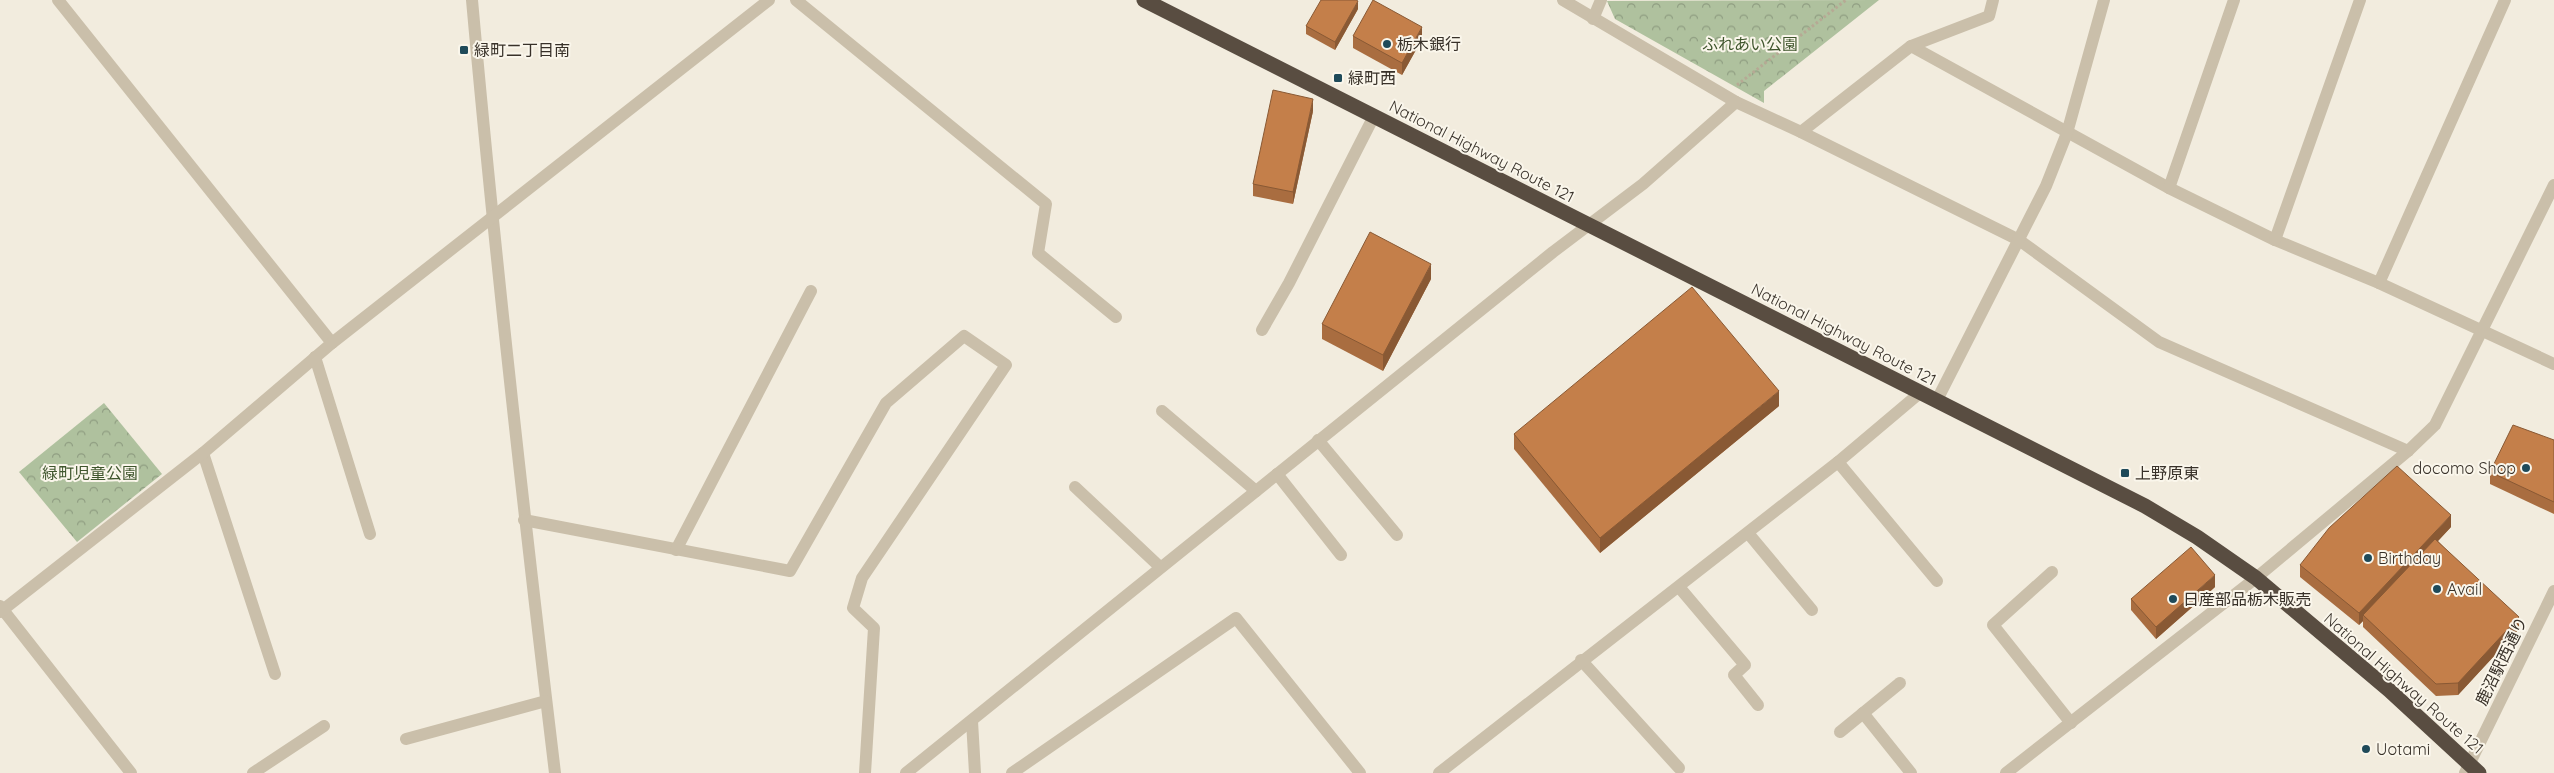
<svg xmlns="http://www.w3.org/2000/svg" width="2554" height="773" viewBox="0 0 2554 773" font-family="Quicksand,'Noto Sans JP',sans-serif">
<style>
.park{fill:url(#park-crowns)}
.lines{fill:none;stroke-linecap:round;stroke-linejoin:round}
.path{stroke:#b6a994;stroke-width:3;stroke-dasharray:2.5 2.5;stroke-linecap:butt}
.minor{stroke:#cabfaa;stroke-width:12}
.highway{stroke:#594d41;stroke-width:15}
.wall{fill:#a96d40}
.shaded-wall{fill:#895934}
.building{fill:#c47f4a;stroke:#895934}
.poi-dot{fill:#1f4a59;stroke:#faf6eb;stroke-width:2}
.labels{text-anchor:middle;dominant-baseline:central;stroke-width:4;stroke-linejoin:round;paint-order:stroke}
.poi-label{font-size:16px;fill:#383129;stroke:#faf6eb;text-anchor:start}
.park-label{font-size:16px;fill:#3f562d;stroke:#faf6eb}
.street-label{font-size:16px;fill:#383129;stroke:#faf6eb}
</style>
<defs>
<pattern id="park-crowns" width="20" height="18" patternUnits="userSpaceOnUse" patternTransform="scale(1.25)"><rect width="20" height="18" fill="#afc19e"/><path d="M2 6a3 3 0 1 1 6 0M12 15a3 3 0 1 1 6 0" fill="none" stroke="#8f9d81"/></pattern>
</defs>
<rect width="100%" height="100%" fill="#f2ecde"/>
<g class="park">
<path d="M1879,0L1764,91V103L1615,19L1607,1Z"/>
<path d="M104,403L162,474L77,542L19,472Z"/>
</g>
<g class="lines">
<path class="path" d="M1737,85L1846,0"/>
<g class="minor">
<path d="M58,0L332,343"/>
<path d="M472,0C495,258 524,516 555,773"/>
<path d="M796,0L1046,204L1038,253L1116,317"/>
<path d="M1563,0L1736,102L1801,132L2019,240L2159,342L2408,451"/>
<path d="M1593,19L1601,0"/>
<path d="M1911,46L2169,188L2275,240L2379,283L2554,364"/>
<path d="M1801,132L1911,46L1989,16L1993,0"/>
<path d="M2169,188L2234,0"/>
<path d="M2275,240L2360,0"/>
<path d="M2379,283L2505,0"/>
<path d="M1262,330L1289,283L1374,116"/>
<path d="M315,357L370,534"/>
<path d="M1937,400L2046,186L2067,133L2104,0"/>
<path d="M1162,411L1256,491"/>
<path d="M1318,440L1397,535"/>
<path d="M203,453L275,674"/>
<path d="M1838,462L1937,581"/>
<path d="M1277,474L1341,555"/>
<path d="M1075,487L1160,567"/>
<path d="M524,520L790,571L886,403L964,336L1006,365L862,578L853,608L874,628L865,773"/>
<path d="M1748,533L1812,610"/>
<path d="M676,550L811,291"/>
<path d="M2052,572L1993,625L2071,723"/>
<path d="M1679,587L1745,665L1734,675L1758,705"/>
<path d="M0,606L131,773"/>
<path d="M0,612L203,453L332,343L769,0"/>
<path d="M1581,660L1679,768"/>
<path d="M1863,713L1911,773"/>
<path d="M972,721L975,773"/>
<path d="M1840,732L1900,683"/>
<path d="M406,739L546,701"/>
<path d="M253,773L324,726"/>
<path d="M906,773L1553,252L1643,184L1736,102"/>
<path d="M1012,773L1236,618L1360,773"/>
<path d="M1439,773L1838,462L1921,392"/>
<path d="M2006,773L2256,578L2408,451L2435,425L2554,185"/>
<path d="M2465,773L2554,591"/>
</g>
<path class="highway" d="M1144,0L2145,506L2197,537L2256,578L2389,690L2479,773"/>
</g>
<g class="wall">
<path d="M1358,9L1335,50L1306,34V26Z"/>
<path d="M1353,36L1422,39L1402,75L1353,48Z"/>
<path d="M1313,111L1293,204L1253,196V184Z"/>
<path d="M1431,279L1383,371L1322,339V324Z"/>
<path d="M1779,406L1600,553L1514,449V434Z"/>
<path d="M2554,440V514L2490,484V472Z"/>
<path d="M2451,527L2438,541L2519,629L2458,695L2436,696L2363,627V621L2359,625L2300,577V565Z"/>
<path d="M2215,587L2156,639L2131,610V599Z"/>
</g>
<g class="shaded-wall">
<path d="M1358,1V9L1335,50V42Z"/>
<path d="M1422,27V39L1402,75V63Z"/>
<path d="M1313,99V111L1293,204V192Z"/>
<path d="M1431,264V279L1383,371V355Z"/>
<path d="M1779,391V406L1600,553V538Z"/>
<path d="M2451,515V527L2366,618L2363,615V621L2359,625V613Z"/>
<path d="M2215,575V587L2156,639V627Z"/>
<path d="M2519,617V629L2458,695V683Z"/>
</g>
<g class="building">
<path d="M1321,0H1356L1358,1L1335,42L1306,26Z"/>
<path d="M1373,0L1422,27L1402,63L1353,36Z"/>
<path d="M1273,90L1313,99L1293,192L1253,184Z"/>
<path d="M1370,232L1431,264L1383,355L1322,324Z"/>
<path d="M1692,287L1779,391L1600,538L1514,434Z"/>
<path d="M2513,425L2554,440V502L2490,472Z"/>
<path d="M2397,466L2451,515L2359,613L2300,565L2329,528Z"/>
<path d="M2435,539L2519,617L2458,683L2436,684L2363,615Z"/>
<path d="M2191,547L2215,575L2156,627L2131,599Z"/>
</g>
<g class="poi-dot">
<circle cx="1387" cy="44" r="5"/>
<rect x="459" y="45" width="10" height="10" rx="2.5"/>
<rect x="1333" y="73" width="10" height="10" rx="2.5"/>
<circle cx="2526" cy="468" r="5"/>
<rect x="2120" y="468" width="10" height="10" rx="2.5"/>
<circle cx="2368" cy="558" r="5"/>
<circle cx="2437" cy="589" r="5"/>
<circle cx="2173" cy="599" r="5"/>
<circle cx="2366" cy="749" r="5"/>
</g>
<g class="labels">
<g class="poi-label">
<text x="1397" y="44">栃木銀行</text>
<text x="474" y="50">緑町二丁目南</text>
<text x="1348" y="78">緑町西</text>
<text x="2516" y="468" text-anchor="end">docomo Shop</text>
<text x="2135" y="473">上野原東</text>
<text x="2378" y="558">Birthday</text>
<text x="2447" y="589">Avail</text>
<text x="2183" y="599">日産部品栃木販売</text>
<text x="2376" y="749">Uotami</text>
</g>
<g class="park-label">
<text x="1750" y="44">ふれあい公園</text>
<text x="90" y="473">緑町児童公園</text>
</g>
<g class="street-label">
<text transform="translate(1482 151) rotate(27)">National Highway Route 121</text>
<text transform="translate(1844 334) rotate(27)">National Highway Route 121</text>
<text transform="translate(2501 661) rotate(-64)">鹿沼駅西通り</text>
<text transform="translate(2404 683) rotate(41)">National Highway Route 121</text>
</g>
</g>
</svg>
